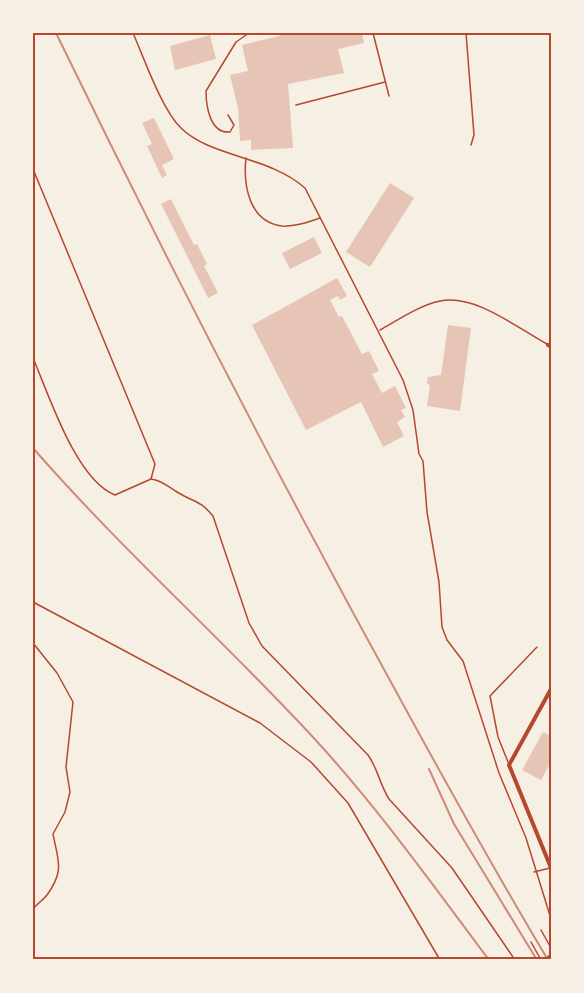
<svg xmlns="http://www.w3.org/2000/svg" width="584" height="993" viewBox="0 0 584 993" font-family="'Alegreya Sans',sans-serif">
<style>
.building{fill:#e6c5b7}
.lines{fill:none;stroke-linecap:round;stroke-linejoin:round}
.path{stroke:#b5482f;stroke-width:1.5}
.service{stroke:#b5482f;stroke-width:1.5}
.minor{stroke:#b5482f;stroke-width:4}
.rail{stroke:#cf8b77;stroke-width:2}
.neatline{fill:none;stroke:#b5482f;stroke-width:2}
</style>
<rect width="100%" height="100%" fill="#f6efe4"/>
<g class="building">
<path d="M291,33H362L364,43L338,49L344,73L288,84L293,148L251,150V140L240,141L238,108L230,75L248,71L242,45Z"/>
<path d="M210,35L216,59L175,70L170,46Z"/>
<path d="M154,118L174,159L162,165L167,175L162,178L147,146L152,144L142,123Z"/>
<path d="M390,183L414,198L370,267L346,252Z"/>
<path d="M171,199L194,245L197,244L207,264L204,266L218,293L208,298L161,204Z"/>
<path d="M314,237L322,253L290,269L282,253Z"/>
<path d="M337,278L347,296L340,300L338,296L330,300L339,317L342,316L362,354L369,351L379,371L372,374L382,393L395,386L406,408L401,410L405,417L397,422L404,436L383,447L361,402L306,430L252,325Z"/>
<path d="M448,325L471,328L460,411L427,406L430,385L427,384L428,377L441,375Z"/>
<path d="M543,732L551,736V762L541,780L522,770Z"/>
</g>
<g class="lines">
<g class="path">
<path d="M33,602L260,723L311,762L348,803L440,960"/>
<path d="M33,643L57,673L73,702L66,767L70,792L65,812L53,834C58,861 65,870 47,895C43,900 37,904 33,909"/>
<path d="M541,930L551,948"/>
<path d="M531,942L541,960"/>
<path d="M33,946L34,960"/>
<path d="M541,960L551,955"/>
</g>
<g class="service">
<path d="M133,33C144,58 162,110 181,128C210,157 269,156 305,188L403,380L413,410L419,454L423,461L427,512L439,582L442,627L447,640L463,661L499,773L526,838L551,919"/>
<path d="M373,33L389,96"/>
<path d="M466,33L474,135L471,145"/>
<path d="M296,105L385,82"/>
<path d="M228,115L234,125L230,132C210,134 206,106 206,91L236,42L249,33"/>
<path d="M246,158C243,185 249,222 282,226C295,227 308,222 320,218"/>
<path d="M33,169L155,464L151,479L115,495C76,480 49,395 33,358"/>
<path d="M380,330C398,320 420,305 440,301C476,294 517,328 547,344"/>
<path d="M151,479C163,481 167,486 177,492C193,502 200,500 213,516L249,623L262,646L368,755C378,769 380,785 389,799L452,868L515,960"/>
<path d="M508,762L498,737L490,696L537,647"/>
<path d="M534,872L550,868"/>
</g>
<g class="minor">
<path d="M548,345L551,346"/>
<path d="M551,689L509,765L551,868"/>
</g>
<g class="rail">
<path d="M56,33C168,264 286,492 410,717C455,799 500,880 548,960"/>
<path d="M33,448C121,549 221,638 311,735C376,805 432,884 489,960"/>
<path d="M429,769L454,824L537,960"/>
</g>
</g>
<rect width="584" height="993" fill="none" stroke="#f6efe4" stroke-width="69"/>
<rect x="34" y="34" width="516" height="924" class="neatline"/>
</svg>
